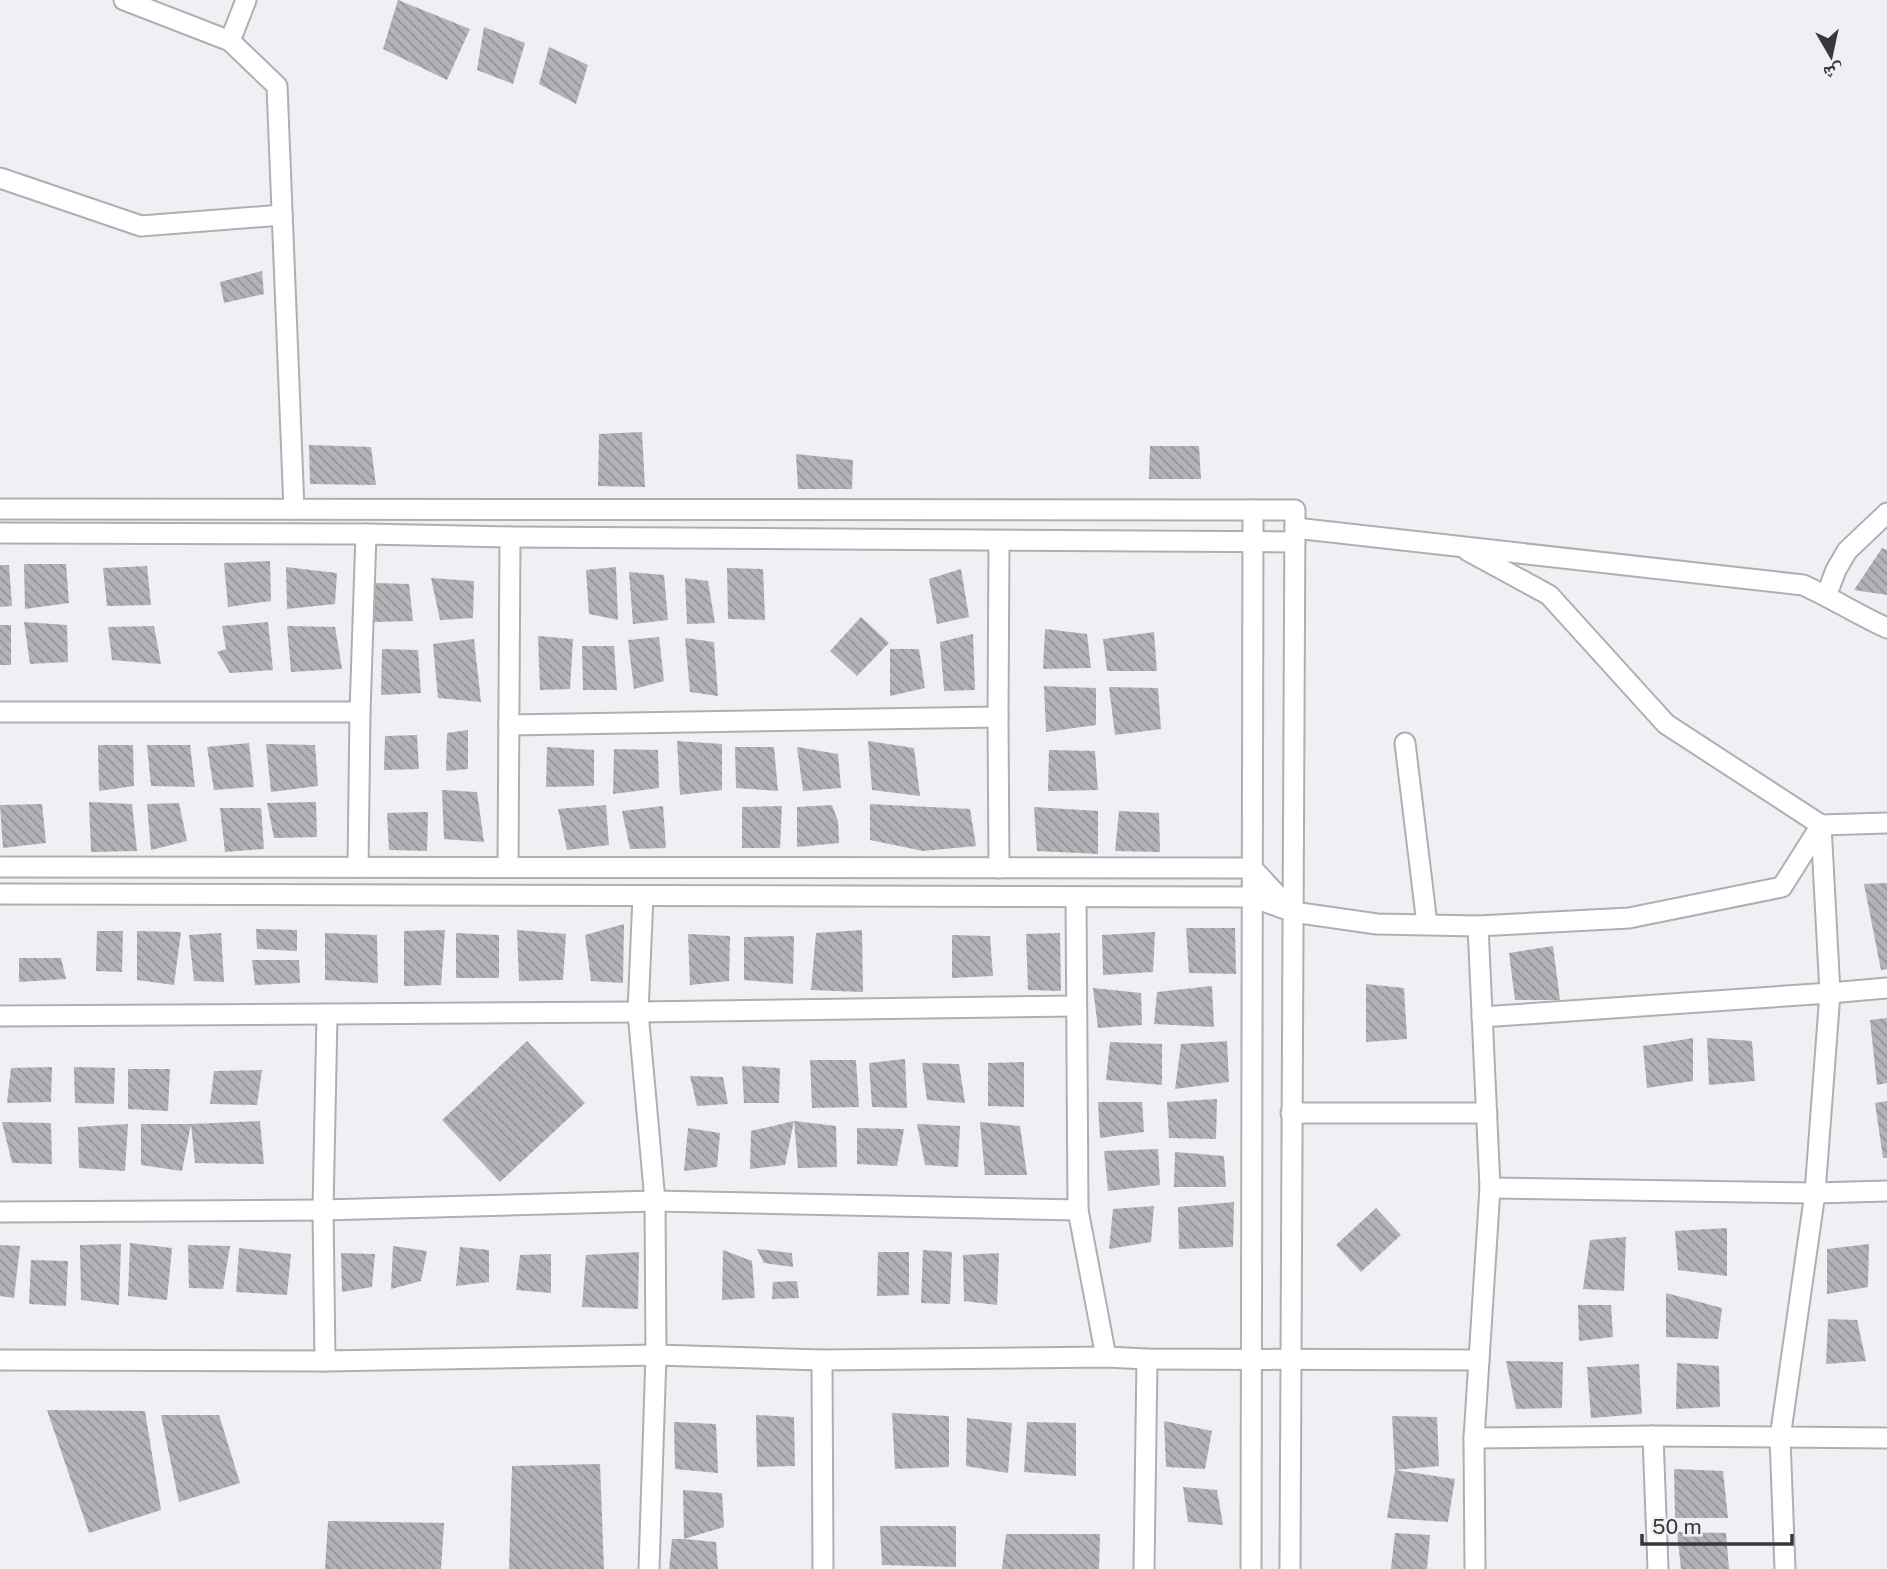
<svg xmlns="http://www.w3.org/2000/svg" width="1887" height="1569" viewBox="0 0 1887 1569" font-family="'Public Sans','Noto Naskh Arabic',sans-serif">
<style>
.building{fill:url(#building-back-hatch)}
.lines{fill:none;stroke-linecap:round;stroke-linejoin:round}
.minor-casing{stroke:#b0aeb3;stroke-width:23}
.minor{stroke:#fff;stroke-width:19}
</style>
<defs>
<pattern id="building-back-hatch" width="6" height="6" patternUnits="userSpaceOnUse" patternTransform="scale(1.75)"><rect width="6" height="6" fill="#b5b2b7"/><path d="M-1 5l2 2M0 0l6 6M5-1l2 2" fill="none" stroke="#949296"/></pattern>
</defs>
<rect width="100%" height="100%" fill="#f2eff4"/>
<g class="building">
<path d="M398,0L470,29L447,80L383,49Z"/>
<path d="M484,27L525,43L513,84L477,70Z"/>
<path d="M549,47L588,65L576,104L539,84Z"/>
<path d="M262,271L264,294L224,303L220,282Z"/>
<path d="M642,432L645,487L598,486L599,434Z"/>
<path d="M309,445L371,447L376,485L310,484Z"/>
<path d="M1150,446H1199L1201,479H1149Z"/>
<path d="M796,454L853,460L852,489H798Z"/>
<path d="M1882,548L1887,550V595L1854,590Z"/>
<path d="M270,561L271,601L228,607L224,563Z"/>
<path d="M24,564H66L69,603L25,609Z"/>
<path d="M0,565H9L12,606L0,607Z"/>
<path d="M147,566L151,605L107,606L103,568Z"/>
<path d="M286,567L337,573L335,604L287,609Z"/>
<path d="M616,567L618,620L589,614L586,570Z"/>
<path d="M727,568L763,569L765,620L728,619Z"/>
<path d="M961,569L969,617L937,624L929,579Z"/>
<path d="M629,572L664,575L668,620L633,624Z"/>
<path d="M431,578L474,581L473,618L440,620Z"/>
<path d="M685,578L708,581L715,623L687,624Z"/>
<path d="M375,583L409,584L413,621L374,622Z"/>
<path d="M861,617L889,643L857,676L830,651Z"/>
<path d="M24,622L67,625L68,662L30,664Z"/>
<path d="M268,622L273,670L230,673L217,652L226,649L222,626Z"/>
<rect x="0" y="625" width="11" height="40"/>
<path d="M154,626L161,664L112,660L108,627Z"/>
<path d="M287,626L335,627L342,669L291,672Z"/>
<path d="M1045,629L1087,634L1091,668L1043,669Z"/>
<path d="M1154,632L1157,671H1107L1103,639Z"/>
<path d="M973,634L975,690L944,691L940,642Z"/>
<path d="M538,636L573,639L570,689L540,690Z"/>
<path d="M659,637L664,681L634,689L628,640Z"/>
<path d="M685,638L714,642L718,696L690,692Z"/>
<path d="M474,639L481,702L438,698L433,644Z"/>
<path d="M582,646H614L617,690H583Z"/>
<path d="M382,649L418,650L421,693L381,695Z"/>
<path d="M890,649H919L925,688L890,696Z"/>
<path d="M1044,686L1096,688V725L1046,732Z"/>
<path d="M1109,687L1158,688L1161,729L1115,735Z"/>
<path d="M468,730V769L446,771L447,733Z"/>
<path d="M417,735L419,769L384,770L385,736Z"/>
<path d="M677,741L722,744V790L680,795Z"/>
<path d="M868,741L914,748L920,796L872,790Z"/>
<path d="M249,743L254,787L214,790L207,747Z"/>
<path d="M266,744L315,745L318,786L271,792Z"/>
<path d="M98,745H133L134,786L99,791Z"/>
<path d="M147,745H190L195,787L151,786Z"/>
<path d="M547,747L594,750V786L546,787Z"/>
<path d="M735,747H774L778,791L736,788Z"/>
<path d="M797,747L838,754L841,788L803,791Z"/>
<path d="M614,749L658,750L659,788L613,794Z"/>
<path d="M1049,750L1095,751L1098,790L1048,791Z"/>
<path d="M442,790L477,792L484,842L444,839Z"/>
<path d="M89,802L132,804L137,851L91,852Z"/>
<path d="M316,802L317,837L274,838L267,803Z"/>
<path d="M179,803L187,841L151,850L147,804Z"/>
<path d="M42,804L46,843L3,848L0,805Z"/>
<path d="M870,804L970,809L976,846L923,851L870,840Z"/>
<path d="M606,805L609,845L567,850L558,809Z"/>
<path d="M832,805L838,821L839,843L797,847V807Z"/>
<path d="M663,806L666,848L630,849L622,811Z"/>
<path d="M782,806L780,848H742V807Z"/>
<path d="M1034,807L1098,811V854L1037,851Z"/>
<path d="M220,808H261L264,849L225,852Z"/>
<path d="M1119,811L1159,813L1160,852L1115,851Z"/>
<path d="M428,812L427,851L389,850L387,813Z"/>
<path d="M1887,883V969L1881,970L1864,884Z"/>
<path d="M624,924L623,983L591,981L585,935Z"/>
<path d="M1186,928H1235L1236,974L1189,973Z"/>
<path d="M256,929L297,930V951L257,949Z"/>
<path d="M445,930L441,985L404,986V931Z"/>
<path d="M517,930L566,934L563,980L519,981Z"/>
<path d="M862,930L863,992L811,990L816,933Z"/>
<path d="M97,931H123L122,972L96,971Z"/>
<path d="M137,931L181,932L174,985L137,980Z"/>
<path d="M1155,932L1153,972L1103,975L1102,935Z"/>
<path d="M221,933L224,982L194,981L189,935Z"/>
<path d="M325,933L377,935L378,983L325,980Z"/>
<path d="M456,933L499,935V978H456Z"/>
<path d="M1060,933L1061,991L1028,990L1026,934Z"/>
<path d="M688,934L730,936L729,981L690,985Z"/>
<path d="M952,935L990,936L993,976L952,978Z"/>
<path d="M794,936L793,984L744,980V937Z"/>
<path d="M1553,946L1560,1000H1515L1509,953Z"/>
<path d="M19,958H61L66,979L19,982Z"/>
<path d="M252,960H299L300,983L255,985Z"/>
<path d="M1366,984L1404,988L1407,1039L1366,1042Z"/>
<path d="M1212,986L1214,1027L1154,1024L1157,992Z"/>
<path d="M1093,988L1141,993L1142,1025L1098,1028Z"/>
<path d="M1887,1018V1083L1877,1085L1870,1020Z"/>
<path d="M1693,1038V1081L1647,1088L1643,1046Z"/>
<path d="M1707,1038L1752,1041L1755,1081L1709,1085Z"/>
<path d="M527,1041L585,1103L500,1182L442,1120Z"/>
<path d="M1227,1041L1229,1082L1175,1089L1181,1044Z"/>
<path d="M1110,1042L1162,1044V1085L1106,1080Z"/>
<path d="M905,1059L907,1108L872,1107L869,1063Z"/>
<path d="M810,1060H856L859,1107L812,1108Z"/>
<path d="M1024,1062V1107L988,1106V1063Z"/>
<path d="M922,1063L959,1064L965,1103L927,1100Z"/>
<path d="M742,1066L780,1068L779,1103H744Z"/>
<path d="M52,1067L51,1102L7,1103L11,1068Z"/>
<path d="M74,1067L115,1068L114,1104L75,1103Z"/>
<path d="M128,1069H170L168,1111L128,1109Z"/>
<path d="M262,1070L257,1105L210,1104L214,1071Z"/>
<path d="M690,1076L723,1077L728,1104L697,1106Z"/>
<path d="M1217,1099L1216,1139L1169,1138L1167,1102Z"/>
<path d="M1887,1101V1158H1883L1875,1103Z"/>
<path d="M1098,1102H1142L1144,1132L1100,1138Z"/>
<path d="M260,1121L264,1164L195,1163L191,1124Z"/>
<path d="M794,1121L836,1126L837,1167L798,1168Z"/>
<path d="M794,1121L785,1165L750,1169L751,1131Z"/>
<path d="M2,1122L51,1123L52,1164L12,1163Z"/>
<path d="M980,1122L1020,1126L1027,1175H985Z"/>
<path d="M128,1124L125,1171L79,1168L78,1127Z"/>
<path d="M141,1124H191L182,1171L141,1165Z"/>
<path d="M917,1124L960,1126L958,1167L925,1165Z"/>
<path d="M688,1128L720,1133L717,1167L684,1171Z"/>
<path d="M857,1128L904,1129L897,1166L857,1164Z"/>
<path d="M1158,1149L1160,1185L1108,1191L1104,1151Z"/>
<path d="M1175,1152L1224,1156L1226,1187H1174Z"/>
<path d="M1234,1202L1233,1247L1179,1249L1178,1207Z"/>
<path d="M1154,1206L1151,1242L1109,1249L1113,1209Z"/>
<path d="M1376,1208L1401,1235L1361,1272L1336,1245Z"/>
<path d="M1727,1228V1276L1678,1270L1675,1231Z"/>
<path d="M1626,1237L1624,1291L1583,1289L1590,1240Z"/>
<path d="M130,1243L172,1248L167,1300L128,1296Z"/>
<path d="M121,1244L119,1305L81,1300L80,1245Z"/>
<path d="M1869,1244L1868,1287L1827,1294V1249Z"/>
<path d="M0,1245L20,1246L14,1298L0,1296Z"/>
<path d="M188,1245L230,1246L223,1289L189,1288Z"/>
<path d="M393,1246L427,1251L421,1281L391,1289Z"/>
<path d="M460,1247L489,1250V1282L456,1286Z"/>
<path d="M239,1248L291,1254L287,1295L236,1292Z"/>
<path d="M757,1249L792,1253L793,1267L764,1263Z"/>
<path d="M723,1250L752,1261L755,1298L722,1300Z"/>
<path d="M923,1250L952,1252L950,1304L921,1303Z"/>
<path d="M639,1252L638,1309L582,1307L586,1255Z"/>
<path d="M878,1252H909V1295L877,1296Z"/>
<path d="M341,1253L375,1254L372,1287L342,1292Z"/>
<path d="M999,1253L997,1305L964,1301L963,1255Z"/>
<path d="M551,1254V1293L516,1290L520,1255Z"/>
<path d="M31,1260L68,1261L66,1306L29,1304Z"/>
<path d="M797,1281L799,1298L772,1299L773,1282Z"/>
<path d="M1666,1293L1722,1308L1718,1339L1666,1337Z"/>
<path d="M1578,1305H1611L1613,1337L1579,1341Z"/>
<path d="M1828,1319L1857,1320L1866,1361L1826,1364Z"/>
<path d="M1506,1361L1563,1362L1562,1408L1516,1409Z"/>
<path d="M1677,1363L1719,1366L1720,1407L1676,1409Z"/>
<path d="M1639,1364L1642,1414L1591,1418L1587,1367Z"/>
<path d="M47,1410L145,1411L161,1510L89,1533Z"/>
<path d="M892,1413L949,1416V1467L895,1469Z"/>
<path d="M161,1415H219L240,1483L179,1502Z"/>
<path d="M756,1415L794,1417L795,1466L757,1467Z"/>
<path d="M1392,1416L1437,1417L1439,1466L1395,1470Z"/>
<path d="M967,1418L1012,1423L1008,1473L966,1466Z"/>
<path d="M1164,1421L1212,1431L1205,1469L1166,1467Z"/>
<path d="M674,1422L716,1424L718,1473L675,1469Z"/>
<path d="M1027,1422L1076,1423V1476L1024,1472Z"/>
<path d="M600,1464L604,1569H509L512,1466Z"/>
<path d="M1674,1469L1723,1471L1728,1518H1675Z"/>
<path d="M1395,1470L1455,1479L1448,1522L1387,1518Z"/>
<path d="M1183,1487L1217,1490L1223,1525L1188,1522Z"/>
<path d="M683,1490L722,1493L724,1527L684,1539L716,1542L718,1569H669L672,1539H684Z"/>
<path d="M328,1521L444,1523L441,1569H325Z"/>
<path d="M880,1526H956V1567L882,1565Z"/>
<path d="M1677,1532L1726,1533L1729,1569H1681Z"/>
<path d="M1395,1533L1430,1535L1427,1569H1391Z"/>
<path d="M1006,1534H1100L1099,1569H1002Z"/>
</g>
<g class="lines">
<g class="minor-casing">
<g id="minor">
<path d="M124,0L230,41L246,0"/>
<path d="M230,41L277,86L294,509"/>
<path d="M0,178L141,226L282,215"/>
<path d="M0,509L1295,510L1290,1569"/>
<path d="M1295,528L1803,585C1832,598 1858,615 1887,628"/>
<path d="M0,533L366,534L510,537L1295,542"/>
<path d="M999,541L998,717L999,868"/>
<path d="M1468,551L1549,595L1666,724L1821,825L1887,823"/>
<path d="M1826,596L1836,570L1847,551L1887,513"/>
<path d="M0,712H360"/>
<path d="M509,725L998,717"/>
<path d="M1405,743L1427,924"/>
<path d="M0,867L1252,868L1293,912L1377,924L1478,926L1629,918L1782,887L1821,825"/>
<path d="M358,867L360,712L366,534"/>
<path d="M508,867L510,537"/>
<path d="M0,894L1252,897L1288,910"/>
<path d="M643,896L638,1012L655,1201L656,1355L649,1569"/>
<path d="M1076,897L1078,1210L1106,1357"/>
<path d="M0,1016L638,1012L1076,1006"/>
<path d="M1482,1017L1830,993L1887,988"/>
<path d="M1291,1113H1487"/>
<path d="M1490,1188L1815,1193L1887,1191"/>
<path d="M0,1212L323,1210L655,1201L1078,1210"/>
<path d="M0,1360L325,1361L656,1355L822,1360L1106,1357L1147,1359L1479,1360"/>
<path d="M822,1360L823,1569"/>
<path d="M325,1361L323,1210L327,1015"/>
<path d="M1653,1436L1658,1569"/>
<path d="M1474,1438L1653,1436L1887,1438"/>
<path d="M1144,1569L1147,1359"/>
<path d="M1251,1569L1253,510"/>
<path d="M1475,1569L1474,1438L1490,1188L1478,926"/>
<path d="M1785,1569L1780,1438L1815,1193L1830,993L1821,825"/>
</g>
</g>
<use href="#minor" class="minor"/>
</g>
<g transform="translate(1831 56) rotate(171)" stroke="#f2eff4" stroke-width="5" paint-order="stroke">
<path d="M0-5L12 26L0 18L-12 26Z" fill="#383739"/>
<text y="-10" font-size="19" font-weight="bold" text-anchor="middle" fill="#383739">ش</text>
</g>
<path d="M1642 1534v10h150v-10" fill="none" stroke="#383739" stroke-width="3.5"/>
<text x="1652" y="1534" font-size="21" fill="#383739" stroke="#f2eff4" stroke-width="5" paint-order="stroke">50 m</text>
</svg>
